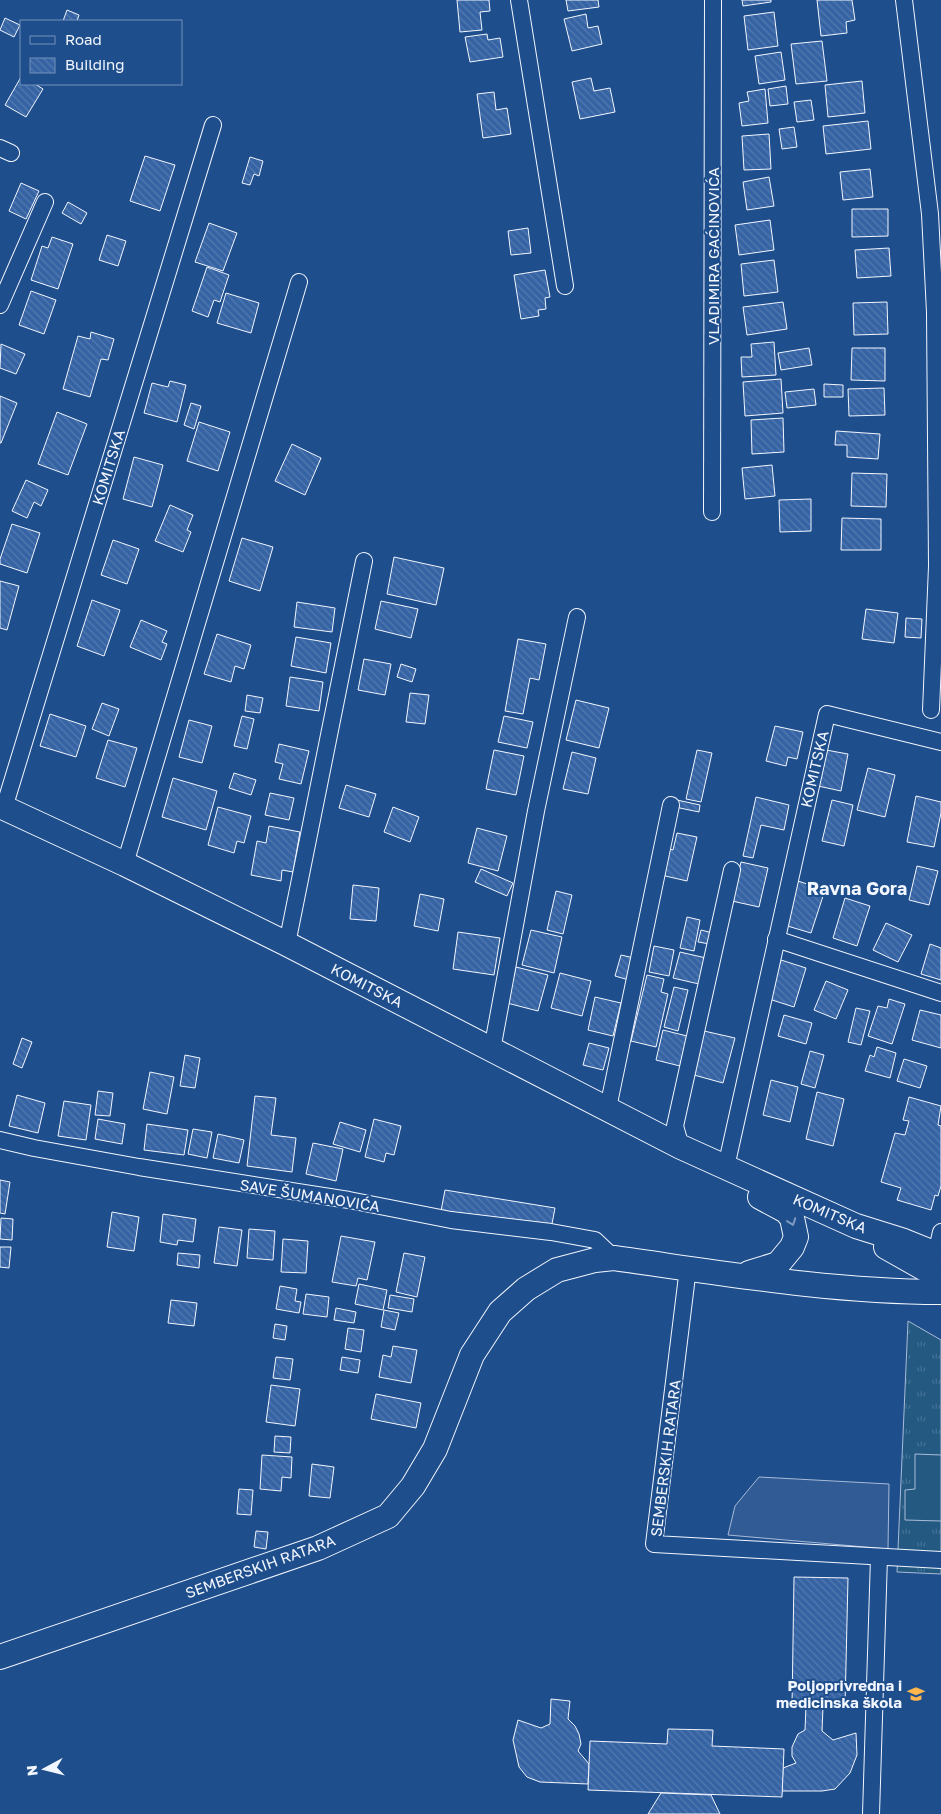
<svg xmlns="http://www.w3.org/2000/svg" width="941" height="1814" viewBox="0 0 941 1814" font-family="'Golos Text',sans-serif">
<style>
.grass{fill:url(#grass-tufts);stroke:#a8bbd7}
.pitch{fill:#245a82;stroke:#a8bbd7}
.parking{fill:#305b95;stroke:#a8bbd7}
.building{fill:url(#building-back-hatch);stroke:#f2f6ff}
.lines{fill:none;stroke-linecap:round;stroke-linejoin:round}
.minor-casing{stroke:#f2f6ff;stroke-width:18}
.secondary-casing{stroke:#f2f6ff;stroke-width:26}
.minor{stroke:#1f4e8c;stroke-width:16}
.secondary{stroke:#1f4e8c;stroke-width:24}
.oneway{stroke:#7e9ac0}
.labels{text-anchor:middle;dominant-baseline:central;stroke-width:4;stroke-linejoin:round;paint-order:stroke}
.street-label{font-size:15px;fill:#f2f6ff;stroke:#1f4e8c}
.poi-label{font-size:15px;font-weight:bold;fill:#f2f6ff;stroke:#1f4e8c;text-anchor:end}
.quarter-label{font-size:18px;font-weight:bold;fill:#f2f6ff;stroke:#1f4e8c}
</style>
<defs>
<pattern id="grass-tufts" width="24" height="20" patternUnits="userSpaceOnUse" patternTransform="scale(1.25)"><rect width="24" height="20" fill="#245a82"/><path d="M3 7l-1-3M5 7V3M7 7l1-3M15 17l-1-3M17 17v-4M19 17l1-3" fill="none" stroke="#447295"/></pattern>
<pattern id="building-back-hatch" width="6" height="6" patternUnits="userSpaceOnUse" patternTransform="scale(1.25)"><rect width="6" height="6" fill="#3563a3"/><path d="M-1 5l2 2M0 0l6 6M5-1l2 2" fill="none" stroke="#537ab1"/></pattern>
</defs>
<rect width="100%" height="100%" fill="#1f4e8c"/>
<path class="grass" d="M908,1321L941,1340V1574L897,1572Z"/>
<path class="pitch" d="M915,1454L941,1455V1521L905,1520V1490L915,1489Z"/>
<path class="parking" d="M759,1477L889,1484L888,1549L728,1535L735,1506Z"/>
<g class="building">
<path d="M457,0H489L490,11L480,12L482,30L460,32Z"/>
<path d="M566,0H598L599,7L568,11Z"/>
<path d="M742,0H771V2L743,6Z"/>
<path d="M817,0H852L855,20L846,22L847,33L821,36Z"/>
<path d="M67,10L79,15L77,21H63Z"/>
<path d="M774,12L778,46L748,50L744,16Z"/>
<path d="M586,14L588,28L598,26L602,44L572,51L564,19Z"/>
<path d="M5,18L20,25L14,37L0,30Z"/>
<path d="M487,34L488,40L500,38L503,57L470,62L465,37Z"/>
<path d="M822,41L827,81L796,84L791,44Z"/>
<path d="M781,52L785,80L759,84L755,56Z"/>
<path d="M21,77V84H35L43,89L26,117L5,105Z"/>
<path d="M591,78L594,91L610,88L615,112L580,119L572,82Z"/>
<path d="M862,81L865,113L828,117L825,85Z"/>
<path d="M786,86L788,104L770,106L768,89Z"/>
<path d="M765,89L768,123L742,126L739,103L749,101L747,92Z"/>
<path d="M494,92L496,110L507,108L511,134L483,138L477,94Z"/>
<path d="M811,100L814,120L797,122L794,102Z"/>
<path d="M868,121L871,149L826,154L823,126Z"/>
<path d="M794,127L797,147L782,149L779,129Z"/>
<path d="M769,134L771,169L744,170L742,136Z"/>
<path d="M145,156L175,165L160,211L130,201Z"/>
<path d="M250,157L263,161L259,176L254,174L250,185L242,183Z"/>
<path d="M870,169L873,197L843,200L840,172Z"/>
<path d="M769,177L774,206L747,210L743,182Z"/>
<path d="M21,183L39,191L26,219L9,211Z"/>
<path d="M68,202L87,213L81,224L62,213Z"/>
<path d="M852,209H888V236L852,237Z"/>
<path d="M770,220L774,250L739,255L735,225Z"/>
<path d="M209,223L237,233L223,271L195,262Z"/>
<path d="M528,228L531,253L511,255L508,231Z"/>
<path d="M107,235L126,241L118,266L99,260Z"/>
<path d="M52,237L73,244L58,289L31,280L42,246L48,248Z"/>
<path d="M889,248L891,276L857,278L855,250Z"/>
<path d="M774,260L778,292L744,296L741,264Z"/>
<path d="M207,267L229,275L220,302L214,300L208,317L192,311Z"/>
<path d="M545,270L550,297L545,298L546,309L538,310L539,316L521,319L514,275Z"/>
<path d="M31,291L56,300L44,334L19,325Z"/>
<path d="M226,293L259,303L251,333L217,323Z"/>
<path d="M783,302L787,329L747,335L743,307Z"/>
<path d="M887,302L888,334L854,335L853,303Z"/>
<path d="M91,332L114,339L108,360L101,359L90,397L63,389L78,336L90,339Z"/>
<path d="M774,342L776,375L742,377L741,357H752L751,344Z"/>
<path d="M1,344L25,354L16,374L0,368Z"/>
<path d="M809,348L812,365L781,370L778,353Z"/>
<path d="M852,348H885V381L851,380Z"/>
<path d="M781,379L783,413L745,416L743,382Z"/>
<path d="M170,381L186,385L177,422L144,413L152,383L168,387Z"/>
<path d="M824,384L843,385V397H824Z"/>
<path d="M884,388L885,415L849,416L848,389Z"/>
<path d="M814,389L816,405L787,408L785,392Z"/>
<path d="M0,396L17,403L1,443H0Z"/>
<path d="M191,403L201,406L194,429L184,425Z"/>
<path d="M57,412L87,424L68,475L38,464Z"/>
<path d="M783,418L784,452L752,454L751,420Z"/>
<path d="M199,422L230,432L218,471L187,461Z"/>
<path d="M836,431L880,434L878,459L847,457V445H835Z"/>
<path d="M292,444L321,458L305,495L275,481Z"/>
<path d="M134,457L163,465L152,507L123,499Z"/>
<path d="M772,465L775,496L745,499L742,468Z"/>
<path d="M852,473L887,474L886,507L851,506Z"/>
<path d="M26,480L48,490L41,506L34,502L27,518L12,511Z"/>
<path d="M811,499V531L780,532L779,500Z"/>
<path d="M170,505L193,515L187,530L191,532L183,552L155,541Z"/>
<path d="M842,518L881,519V550H841Z"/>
<path d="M12,524L40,533L27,573L0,564V559Z"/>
<path d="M242,538L273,547L260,591L229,581Z"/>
<path d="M113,540L139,549L127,584L101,575Z"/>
<path d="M394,557L444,568L436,605L387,594Z"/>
<path d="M0,581L19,586L7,630L0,628Z"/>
<path d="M92,600L120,610L104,656L77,646Z"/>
<path d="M381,601L418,609L411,638L375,629Z"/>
<path d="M297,602L335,608L332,632L294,627Z"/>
<path d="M866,609L898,613L894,643L862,639Z"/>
<path d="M906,618L922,619L921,638L905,637Z"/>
<path d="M141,620L167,631L162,642L167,644L161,660L130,647Z"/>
<path d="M217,634L251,645L244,669L235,666L231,682L204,674Z"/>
<path d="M296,637L331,643L326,673L291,666Z"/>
<path d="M518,639L546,644L539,680L530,678L523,714L505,711Z"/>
<path d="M364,659L391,664L385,695L358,690Z"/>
<path d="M401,664L416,669L412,682L397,677Z"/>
<path d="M290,677L323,682L319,711L286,706Z"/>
<path d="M410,693L429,695L425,724L406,722Z"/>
<path d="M247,695L263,698L260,713L245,711Z"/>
<path d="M576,700L609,708L599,748L566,740Z"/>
<path d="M102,703L119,709L109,736L92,729Z"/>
<path d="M50,714L86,726L76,757L40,746Z"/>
<path d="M242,716L254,719L247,749L234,746Z"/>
<path d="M504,716L533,722L527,748L498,742Z"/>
<path d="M189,720L212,726L202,763L179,757Z"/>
<path d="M775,726L803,732L797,759L788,757L786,766L766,761Z"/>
<path d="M108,740L137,748L125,787L96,778Z"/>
<path d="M279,744L309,751L301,784L279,779L283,764L275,762Z"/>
<path d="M494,750L524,756L516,795L486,789Z"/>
<path d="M697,750L712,753L701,802L686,799Z"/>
<path d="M826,750L848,754L841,791L818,786Z"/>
<path d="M572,752L596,758L588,794L563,789Z"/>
<path d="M868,768L895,775L885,817L857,810Z"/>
<path d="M234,773L256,780L251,795L229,788Z"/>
<path d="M173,778L217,791L206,830L162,817Z"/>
<path d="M346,785L376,794L369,817L339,808Z"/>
<path d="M270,793L294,798L289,820L265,815Z"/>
<path d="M916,796L941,802V813L934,847L907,842Z"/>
<path d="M756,797L789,805L784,830L761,825L753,858L743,856Z"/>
<path d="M677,800L700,805L699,812L675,807Z"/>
<path d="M832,800L853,805L844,846L822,841Z"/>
<path d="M218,807L251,816L244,843L237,841L234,853L208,845Z"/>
<path d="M393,807L419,817L410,842L384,832Z"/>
<path d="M269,826L300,832L293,872L282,870L281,881L251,875L257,841L266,843Z"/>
<path d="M477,828L507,836L498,871L468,863Z"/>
<path d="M677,833L697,837L687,881L661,875L667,848L673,850Z"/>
<path d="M741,862L768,868L759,907L732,901Z"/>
<path d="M917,866L938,871L929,905L909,900Z"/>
<path d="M481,869L513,883L507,896L475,882Z"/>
<path d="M798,881L825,890L811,933L784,925Z"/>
<path d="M353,885L379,888L376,921L350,919Z"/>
<path d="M556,891L572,895L563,934L547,930Z"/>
<path d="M420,894L444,899L438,931L414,926Z"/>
<path d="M845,898L870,906L857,946L833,938Z"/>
<path d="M687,917L700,920L694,951L680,948Z"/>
<path d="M886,923L912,935L898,962L873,950Z"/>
<path d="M531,930L562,937L554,973L522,965Z"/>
<path d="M701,930L713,933L710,944L698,942Z"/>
<path d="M458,932L500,938L494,975L453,969Z"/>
<path d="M930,944L941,948V980L921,974Z"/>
<path d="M654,946L674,950L669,976L649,972Z"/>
<path d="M680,952L706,958L699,984L673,978Z"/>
<path d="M621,955L634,958L629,980L615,976Z"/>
<path d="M781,960L806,968L794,1007L769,999Z"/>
<path d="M516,967L548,975L538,1011L507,1003Z"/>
<path d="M560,973L591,981L582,1016L551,1008Z"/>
<path d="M647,975L664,979L661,992L668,994L656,1047L631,1041Z"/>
<path d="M826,981L848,990L836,1019L814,1010Z"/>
<path d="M674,987L688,990L678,1031L664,1027Z"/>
<path d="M595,997L621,1003L613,1036L588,1030Z"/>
<path d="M889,999L905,1004L892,1044L868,1036L878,1006L887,1008Z"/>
<path d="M856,1008L870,1011L861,1045L848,1042Z"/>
<path d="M920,1010L941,1015V1048L912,1040Z"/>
<path d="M784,1015L812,1023L806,1044L778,1036Z"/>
<path d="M663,1030L687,1036L680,1066L656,1060Z"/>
<path d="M704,1031L735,1038L723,1083L694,1075Z"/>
<path d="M22,1038L32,1042L22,1068L13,1064Z"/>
<path d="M589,1043L609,1048L603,1070L583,1065Z"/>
<path d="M877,1047L896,1053L890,1078L865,1071L870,1055L874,1057Z"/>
<path d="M810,1051L824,1055L815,1088L801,1084Z"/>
<path d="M185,1055L200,1058L195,1088L180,1086Z"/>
<path d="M904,1059L927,1066L920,1088L897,1081Z"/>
<path d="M150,1072L174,1077L167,1114L143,1109Z"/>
<path d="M771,1080L798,1087L790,1122L763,1115Z"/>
<path d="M98,1091L113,1093L110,1116L95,1115Z"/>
<path d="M817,1092L844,1099L833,1146L806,1139Z"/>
<path d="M17,1095L45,1103L38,1133L9,1126Z"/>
<path d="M255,1096L276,1098L271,1135L296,1138L292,1172L247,1166Z"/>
<path d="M909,1097L941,1106L938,1125L941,1126V1186L938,1196L935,1195L931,1210L897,1200L901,1188L881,1182L895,1133L905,1135L909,1121L903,1120Z"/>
<path d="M64,1101L91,1105L86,1140L58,1136Z"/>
<path d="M98,1119L125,1124L122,1144L95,1139Z"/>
<path d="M374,1119L401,1126L394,1155L386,1153L384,1162L365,1157Z"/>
<path d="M340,1122L366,1130L360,1152L333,1144Z"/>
<path d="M147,1124L188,1130L184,1155L144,1150Z"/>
<path d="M193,1129L212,1132L207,1158L188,1154Z"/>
<path d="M218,1134L244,1140L239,1163L213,1158Z"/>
<path d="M313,1143L343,1149L336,1181L306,1174Z"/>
<path d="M0,1180L10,1182L5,1214L0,1213Z"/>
<path d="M445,1190L555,1208L551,1229L441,1211Z"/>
<path d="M112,1212L139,1217L134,1251L107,1247Z"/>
<path d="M163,1214L196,1219L193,1242L178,1240L177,1245L160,1242Z"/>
<path d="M1,1218L13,1219L12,1240L0,1239Z"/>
<path d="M219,1227L242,1230L237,1266L214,1263Z"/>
<path d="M249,1229L275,1231L273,1260L247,1258Z"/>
<path d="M341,1236L375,1242L367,1280L358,1278L356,1286L332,1282Z"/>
<path d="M283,1239L308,1241L306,1273L281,1272Z"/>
<path d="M0,1247H11L9,1268L0,1267Z"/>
<path d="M178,1253L200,1255L199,1268L177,1265Z"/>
<path d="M404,1253L425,1257L417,1297L396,1292Z"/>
<path d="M359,1284L387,1290L383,1310L355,1304Z"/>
<path d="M280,1286L297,1289L295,1301L301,1302L299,1313L276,1309Z"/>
<path d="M306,1294L329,1297L327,1317L303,1314Z"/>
<path d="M390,1295L414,1299L412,1312L388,1308Z"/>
<path d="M171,1300L197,1303L194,1326L168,1323Z"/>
<path d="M336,1308L356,1312L354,1323L334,1320Z"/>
<path d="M384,1310L399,1313L395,1330L381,1327Z"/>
<path d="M275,1324L287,1326L285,1340L273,1338Z"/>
<path d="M348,1328L364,1330L361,1352L345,1349Z"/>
<path d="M393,1346L417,1350L411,1383L379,1377L383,1355L391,1357Z"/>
<path d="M276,1357L293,1359L290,1380L273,1378Z"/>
<path d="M342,1357L360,1360L358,1373L340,1370Z"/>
<path d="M271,1385L300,1389L295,1426L266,1422Z"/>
<path d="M376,1394L421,1403L416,1428L371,1419Z"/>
<path d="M275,1436L291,1437L290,1453L274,1452Z"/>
<path d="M262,1455L292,1457L291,1478L282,1477L281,1491L260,1489Z"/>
<path d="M312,1464L334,1467L330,1498L309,1496Z"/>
<path d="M239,1489L253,1490L251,1515L237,1514Z"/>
<path d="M256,1531L268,1532L266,1549L254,1547Z"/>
<path d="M794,1577L848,1578L845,1707L792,1706Z"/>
<path d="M551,1699L570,1701L568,1719L575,1726L579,1734L581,1744L578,1751L589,1764L588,1784L540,1782L527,1777L519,1767L513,1740L518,1720L541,1728L550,1724Z"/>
<path d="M806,1706L823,1707L822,1731L833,1740L856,1733L857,1755L850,1773L835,1789L822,1791H782L783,1768L796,1763L792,1756V1747L798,1734L805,1730Z"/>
<path d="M668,1729L713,1730L712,1746L784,1749L782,1797L588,1790L590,1741L667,1744Z"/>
<path d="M661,1793L711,1795L720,1814H648Z"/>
</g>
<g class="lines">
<g class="minor-casing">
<g id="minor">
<path d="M519,0L565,286"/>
<path d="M904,0L930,214L935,312L937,566L931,710"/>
<path d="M0,148L11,153"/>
<path d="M0,305L45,202"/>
<path d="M712,512L713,0"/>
<path d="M4,808L213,125"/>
<path d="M125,864L299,282"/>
<path d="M776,939L941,993"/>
<path d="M287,944L364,561"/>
<path d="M492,1050L536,811L577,617"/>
<path d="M608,1108L671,805"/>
<path d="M0,1140L34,1148L139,1167L349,1200L451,1220L551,1232L595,1240L614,1258"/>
<path d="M681,1147L675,1126L732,870"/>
<path d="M726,1167L827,714L941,742"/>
<path d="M936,1254L941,1232"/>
<path d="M688,1268L654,1544L941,1560"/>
<path d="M871,1814L879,1557"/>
</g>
</g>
<g class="secondary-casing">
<g id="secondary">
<path d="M0,806L125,864L287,944L681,1147L856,1226L904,1241L941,1256"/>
<path d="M886,1247L941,1278"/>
<path d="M749,1273L778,1264L792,1247L796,1237L792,1218L786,1211L760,1197"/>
<path d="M0,1657L318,1548L388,1516L413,1486L435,1449L472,1355L500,1312L526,1289L557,1270L595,1260L614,1258C722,1273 831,1292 941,1292"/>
</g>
</g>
<use href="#minor" class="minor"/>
<use href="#secondary" class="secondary"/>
</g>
<defs><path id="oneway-chevron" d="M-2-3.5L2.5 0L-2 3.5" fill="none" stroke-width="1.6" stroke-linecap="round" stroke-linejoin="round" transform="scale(1.25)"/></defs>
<use class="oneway" href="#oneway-chevron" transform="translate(792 1222) rotate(70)"/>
<defs>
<g id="school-bare" transform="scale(1.35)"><path d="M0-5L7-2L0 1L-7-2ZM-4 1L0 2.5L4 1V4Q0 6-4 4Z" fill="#ffb74d" stroke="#1f4e8c" stroke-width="2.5" paint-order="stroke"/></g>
</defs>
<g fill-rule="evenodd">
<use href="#school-bare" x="916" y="1694"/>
</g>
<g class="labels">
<g class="street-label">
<text transform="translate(713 256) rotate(-90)">VLADIMIRA GAĆINOVIĆA</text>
<text transform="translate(108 467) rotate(-73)">KOMITSKA</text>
<text transform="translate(814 769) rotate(-77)">KOMITSKA</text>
<text transform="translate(367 985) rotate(27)">KOMITSKA</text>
<text transform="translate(310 1195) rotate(9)">SAVE ŠUMANOVIĆA</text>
<text transform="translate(830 1213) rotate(23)">KOMITSKA</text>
<text transform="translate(665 1458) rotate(-83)">SEMBERSKIH RATARA</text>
<text transform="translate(260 1566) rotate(-20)">SEMBERSKIH RATARA</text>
</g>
<g class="poi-label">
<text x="902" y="1685">Poljoprivredna i<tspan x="902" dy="17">medicinska škola</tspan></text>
</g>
<g class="quarter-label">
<text x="857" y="888">Ravna Gora</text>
</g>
</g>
<rect x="20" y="20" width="162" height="65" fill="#1f4e8c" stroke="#7391ba"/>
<rect x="30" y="36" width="25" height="8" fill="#1f4e8c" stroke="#7391ba"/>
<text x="65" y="45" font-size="15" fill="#f2f6ff">Road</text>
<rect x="30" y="58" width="25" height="15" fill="url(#building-back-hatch)" stroke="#7391ba"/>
<text x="65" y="70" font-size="15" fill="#f2f6ff">Building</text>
<g transform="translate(45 1769) rotate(263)" stroke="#1f4e8c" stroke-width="4" paint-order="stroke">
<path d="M0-4L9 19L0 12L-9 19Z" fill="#f2f6ff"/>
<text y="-8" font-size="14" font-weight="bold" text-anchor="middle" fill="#f2f6ff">N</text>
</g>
</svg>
